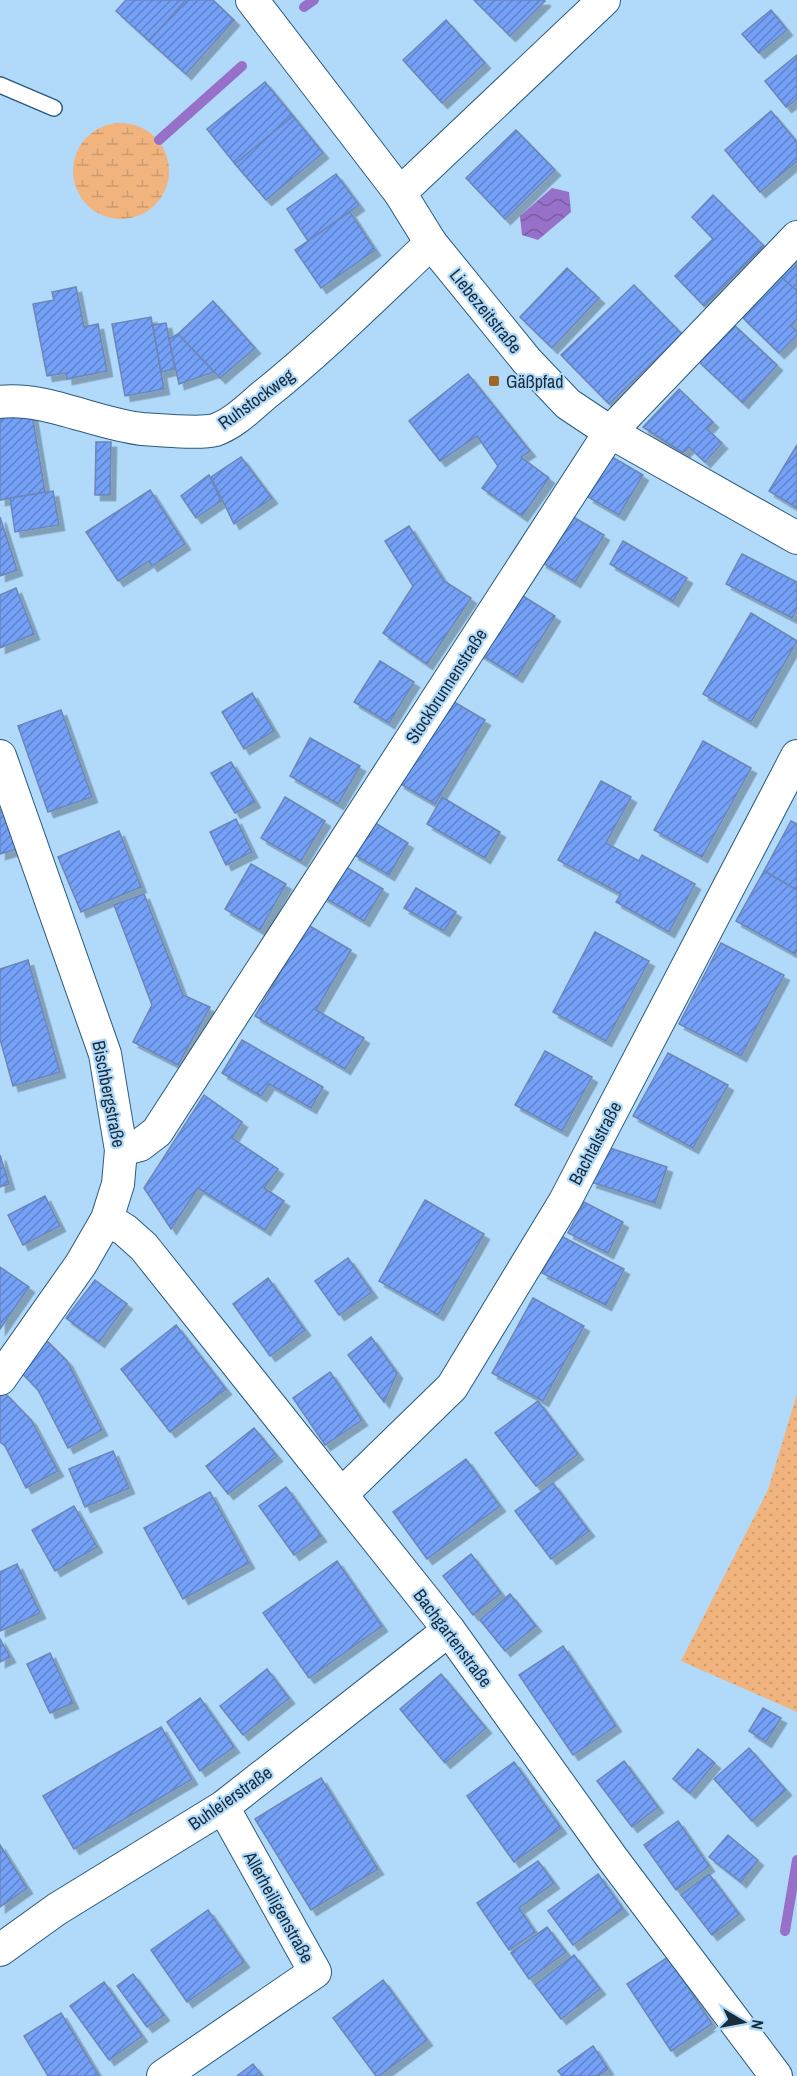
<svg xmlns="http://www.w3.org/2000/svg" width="797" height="2076" viewBox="0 0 797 2076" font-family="'Archivo Narrow',sans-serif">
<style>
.grass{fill:url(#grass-dots)}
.wetland{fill:url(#wetland-marsh)}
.water{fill:url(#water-waves)}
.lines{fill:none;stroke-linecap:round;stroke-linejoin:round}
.stream{stroke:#9670c9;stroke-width:10}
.building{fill:url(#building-hatch);stroke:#6c86b6;stroke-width:1.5;filter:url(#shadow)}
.service-casing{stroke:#295b7f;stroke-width:18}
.minor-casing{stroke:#295b7f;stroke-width:34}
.service{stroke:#fff;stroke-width:15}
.minor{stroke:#fff;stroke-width:32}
.poi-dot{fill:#a16527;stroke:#b0d9fa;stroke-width:2}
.labels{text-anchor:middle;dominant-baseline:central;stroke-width:4.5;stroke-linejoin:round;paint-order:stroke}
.street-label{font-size:18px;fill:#182d3d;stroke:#b0d9fa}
.poi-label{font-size:18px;fill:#182d3d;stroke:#b0d9fa;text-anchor:start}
</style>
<defs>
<pattern id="grass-dots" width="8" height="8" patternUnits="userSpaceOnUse" patternTransform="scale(1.5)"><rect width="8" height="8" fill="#f1b47e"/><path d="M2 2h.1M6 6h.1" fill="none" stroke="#ce9b6e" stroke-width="1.8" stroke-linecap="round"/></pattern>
<pattern id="wetland-marsh" width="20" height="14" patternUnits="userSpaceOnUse" patternTransform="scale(1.5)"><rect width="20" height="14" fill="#f1b47e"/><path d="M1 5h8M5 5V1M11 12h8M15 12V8" fill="none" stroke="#ce9b6e"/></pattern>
<pattern id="water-waves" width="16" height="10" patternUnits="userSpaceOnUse" patternTransform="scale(1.5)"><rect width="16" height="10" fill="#9670c9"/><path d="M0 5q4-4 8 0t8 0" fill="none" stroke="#795ca4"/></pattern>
<pattern id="building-hatch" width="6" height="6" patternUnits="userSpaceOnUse" patternTransform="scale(1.5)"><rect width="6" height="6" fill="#74a0f7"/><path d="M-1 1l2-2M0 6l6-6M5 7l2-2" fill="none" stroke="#5e83c9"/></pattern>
<filter id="shadow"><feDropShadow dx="5.5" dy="5.5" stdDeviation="0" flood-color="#0004"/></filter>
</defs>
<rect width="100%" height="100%" fill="#b0d9fa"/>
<path class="grass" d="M797,1394V1712L681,1661L768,1490Z"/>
<circle class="wetland" cx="121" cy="171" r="48"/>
<path class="water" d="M552,188L569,192L571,212L538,240L522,235L520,216Z"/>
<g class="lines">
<g class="stream">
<path d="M304,7L314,0"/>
<path d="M159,140L242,66"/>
<path d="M785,1931L797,1860"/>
</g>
</g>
<g class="building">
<path d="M126,0H186L149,41L116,11Z"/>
<path d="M186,0H213L234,20L186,74L149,41Z"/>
<path d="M474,0H544L545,1L510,36Z"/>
<path d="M771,10L787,30L759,53L742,34Z"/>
<path d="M446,20L485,63L442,103L403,60Z"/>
<path d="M797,55V99L786,107L765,81Z"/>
<path d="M265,82L293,116L235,164L207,129Z"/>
<path d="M771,111L797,142V161L760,192L725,150Z"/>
<path d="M293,116L323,153L266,200L235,164Z"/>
<path d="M516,130L555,170L505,219L466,178Z"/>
<path d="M336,174L359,205L308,241L287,209Z"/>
<path d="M713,195L764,246L704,306L675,276L713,239L692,217Z"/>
<path d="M350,212L375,250L321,288L295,250Z"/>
<path d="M797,258V291L780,276Z"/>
<path d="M567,268L599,298L552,348L520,317Z"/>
<path d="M780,276L797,291V319L791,326L797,331V335L779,353L741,316Z"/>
<path d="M634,285L682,334L609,404L561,355Z"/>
<path d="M76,287L84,327L98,324L107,371L67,379L66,373L47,376L33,304L54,300L52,292Z"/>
<path d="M213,301L255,348L220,378L178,334Z"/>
<path d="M151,317L164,389L125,396L112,324Z"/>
<path d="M166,323L175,369L161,372L153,325Z"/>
<path d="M732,323L777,365L743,403L698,361Z"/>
<path d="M178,334L214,372L179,384L169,339Z"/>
<path d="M468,374L530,451L521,457L549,478L522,516L482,488L498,466L477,436L440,461L409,421Z"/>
<path d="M679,389L713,422L707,429L722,443L705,462L689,447L683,453L643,427Z"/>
<path d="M32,414L45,492L0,500V419Z"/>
<path d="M96,442H111L110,495H95Z"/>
<path d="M797,445V508L769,491Z"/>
<path d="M241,457L272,498L234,524L211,477Z"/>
<path d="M612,457L643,475L619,515L588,497Z"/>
<path d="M209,475L221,501L196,518L181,496Z"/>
<path d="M150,490L185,544L152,566L149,561L118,581L86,532Z"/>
<path d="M53,491L59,525L15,532L10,498Z"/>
<path d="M570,515L604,535L575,582L541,562Z"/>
<path d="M0,517L17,570L0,576Z"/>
<path d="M409,526L444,581L471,598L427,664L383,633L413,586L385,541Z"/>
<path d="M623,541L687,578L673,601L610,564Z"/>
<path d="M742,554L797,582V608L792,618L726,584Z"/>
<path d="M16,588L34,634L0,648V595Z"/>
<path d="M515,591L555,616L517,677L477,652Z"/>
<path d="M751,613L797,641L751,722L703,694Z"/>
<path d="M380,661L414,682L389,723L354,702Z"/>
<path d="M252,693L274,731L244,749L222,712Z"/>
<path d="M449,699L485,720L435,804L399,783Z"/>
<path d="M61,710L92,797L48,812L18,726Z"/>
<path d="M310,738L360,766L338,804L290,776Z"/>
<path d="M703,741L751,768L702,857L654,830Z"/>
<path d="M231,762L255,802L235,813L211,773Z"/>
<path d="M601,781L631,797L606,843L639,861L642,855L695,884L669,932L616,902L621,894L558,860Z"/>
<path d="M285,797L325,821L301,861L261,838Z"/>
<path d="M442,797L500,832L485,858L427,824Z"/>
<path d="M4,809L17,849L0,854V810Z"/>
<path d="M236,819L252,852L226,865L210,832Z"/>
<path d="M372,821L408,843L389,875L353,854Z"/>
<path d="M791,821L797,824V890L764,871Z"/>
<path d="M119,831L141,887L81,912L58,857Z"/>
<path d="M251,864L286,884L260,930L225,909Z"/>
<path d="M341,864L383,889L364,921L322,896Z"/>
<path d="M764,871L797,890V950L795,954L736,921Z"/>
<path d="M416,888L456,912L444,931L404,908Z"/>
<path d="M144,894L183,995L210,1007L178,1065L133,1042L152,1005L114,905Z"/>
<path d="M308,925L351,950L316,1010L364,1038L345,1069L255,1016Z"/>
<path d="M595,932L649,961L606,1041L553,1012Z"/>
<path d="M721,943L784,975L741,1056L679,1024Z"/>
<path d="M28,960L60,1072L13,1086L0,1039V969Z"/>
<path d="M242,1040L323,1087L311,1108L269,1084L261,1096L222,1073Z"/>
<path d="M545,1051L592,1077L562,1131L515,1105Z"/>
<path d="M668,1053L728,1085L693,1148L633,1116Z"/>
<path d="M204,1095L242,1122L232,1138L278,1169L264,1188L284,1201L265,1230L198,1188L171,1229L144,1188Z"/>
<path d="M604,1146L667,1167L655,1203L591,1182Z"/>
<path d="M0,1155L9,1184L0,1187Z"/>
<path d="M45,1196L60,1226L23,1245L8,1215Z"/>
<path d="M425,1200L484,1234L438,1315L379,1281Z"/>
<path d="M584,1202L623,1222L608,1253L568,1233Z"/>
<path d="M561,1236L624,1269L606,1305L542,1273Z"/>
<path d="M348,1258L372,1292L339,1315L315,1281Z"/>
<path d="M0,1267L29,1287L0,1329Z"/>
<path d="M268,1278L305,1330L270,1356L233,1304Z"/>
<path d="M95,1280L127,1304L99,1342L66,1318Z"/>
<path d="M533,1298L584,1326L543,1401L492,1373Z"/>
<path d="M176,1325L226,1389L170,1432L121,1369Z"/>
<path d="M371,1337L397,1373L384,1402L348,1355Z"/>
<path d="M44,1338L67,1361L102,1430L68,1448L38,1390L15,1366Z"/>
<path d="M330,1372L362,1420L325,1445L293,1398Z"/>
<path d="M4,1392L31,1420L58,1471L26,1488L5,1446L0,1442V1396Z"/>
<path d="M538,1401L578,1454L536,1486L495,1433Z"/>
<path d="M254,1428L277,1456L228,1494L206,1466Z"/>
<path d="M113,1451L129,1488L85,1507L69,1469Z"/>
<path d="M466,1459L500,1506L427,1559L393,1512Z"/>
<path d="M553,1483L589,1531L551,1559L515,1511Z"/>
<path d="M286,1487L321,1536L294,1555L259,1506Z"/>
<path d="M210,1492L249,1563L183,1599L144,1528Z"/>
<path d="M74,1506L97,1547L55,1571L32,1530Z"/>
<path d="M471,1554L501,1593L473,1615L443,1576Z"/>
<path d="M337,1561L382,1626L309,1678L263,1613Z"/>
<path d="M17,1564L40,1613L0,1631V1572Z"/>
<path d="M510,1594L536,1626L505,1651L480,1620Z"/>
<path d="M0,1639L10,1657L0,1662Z"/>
<path d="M563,1646L616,1726L573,1755L519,1675Z"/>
<path d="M50,1653L73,1703L50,1713L27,1664Z"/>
<path d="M267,1669L289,1698L243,1735L220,1706Z"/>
<path d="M441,1674L486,1728L445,1763L400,1709Z"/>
<path d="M200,1698L234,1747L200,1771L167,1722Z"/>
<path d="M763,1708L781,1718L766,1742L749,1731Z"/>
<path d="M161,1727L192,1779L74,1849L43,1796Z"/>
<path d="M749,1748L786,1790L752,1821L714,1779Z"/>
<path d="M698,1749L715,1763L690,1793L673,1779Z"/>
<path d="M624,1761L658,1807L632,1827L597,1781Z"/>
<path d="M514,1762L561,1828L514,1862L467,1796Z"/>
<path d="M321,1778L378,1869L311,1910L255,1819Z"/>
<path d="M678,1821L709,1866L676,1890L644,1845Z"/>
<path d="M728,1835L758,1860L741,1882L709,1857Z"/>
<path d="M0,1845L27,1888L0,1907Z"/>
<path d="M538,1861L554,1883L519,1908L535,1932L509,1950L477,1903Z"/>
<path d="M598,1874L623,1909L573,1945L548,1911Z"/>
<path d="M709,1874L739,1914L712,1935L681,1895Z"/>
<path d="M208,1910L244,1962L187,2002L151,1950Z"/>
<path d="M547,1927L566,1952L529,1979L511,1953Z"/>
<path d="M574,1955L600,1989L561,2019L535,1985Z"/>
<path d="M668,1957L712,2024L671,2051L627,1984Z"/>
<path d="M133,1974L164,2015L147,2027L117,1986Z"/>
<path d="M383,1980L427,2040L379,2076H376L333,2018Z"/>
<path d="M104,1982L142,2036L109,2060L70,2006Z"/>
<path d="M61,2013L99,2076H48L24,2036Z"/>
<path d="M593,2046L608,2069L598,2076H562L558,2071Z"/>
<path d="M253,2064L262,2076H237Z"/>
</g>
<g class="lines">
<g class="service-casing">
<path id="service" d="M0,85L54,108"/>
</g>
<g class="minor-casing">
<g id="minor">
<path d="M252,0L400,193L431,243L527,361L568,404L610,432L797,538"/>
<path d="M400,193L604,0"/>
<path d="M0,402C43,396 96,424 142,429C159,430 200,434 215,430C233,424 249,408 263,396C322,349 376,295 431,243"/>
<path d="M0,756L105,1054L121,1150L118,1184L107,1219L81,1264L0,1379"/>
<path d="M121,1150L140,1145L157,1132L610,432L797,237"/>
<path d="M107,1219L125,1230L144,1247L449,1630L612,1858L776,2076"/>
<path d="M342,1494L452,1387L565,1201L797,756"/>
<path d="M0,1950L57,1909L223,1807L449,1630"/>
<path d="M163,2076L315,1972L223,1807"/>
</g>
</g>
<use href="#service" class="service"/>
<use href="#minor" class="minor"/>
</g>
<rect class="poi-dot" x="488" y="375" width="12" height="12" rx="3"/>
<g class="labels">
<g class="street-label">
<text transform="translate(486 311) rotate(51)">Liebezeitstraße</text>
<text transform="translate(256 399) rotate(-36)">Ruhstockweg</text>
<text transform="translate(446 686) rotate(-57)">Stockbrunnenstraße</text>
<text transform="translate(109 1094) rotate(79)">Bischbergstraße</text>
<text transform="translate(595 1143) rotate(-62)">Bachtalstraße</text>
<text transform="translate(453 1638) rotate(53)">Bachgartenstraße</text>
<text transform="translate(230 1798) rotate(-35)">Buhleierstraße</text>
<text transform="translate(279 1907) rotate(61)">Allerheiligenstraße</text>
</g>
<g class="poi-label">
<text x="506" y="381">Gäßpfad</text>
</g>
</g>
<g transform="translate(743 2022) rotate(100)" stroke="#b0d9fa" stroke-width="4.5" paint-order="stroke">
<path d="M0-4.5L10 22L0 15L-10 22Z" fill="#182d3d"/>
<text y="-9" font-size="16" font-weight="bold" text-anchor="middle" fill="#182d3d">N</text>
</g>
</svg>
